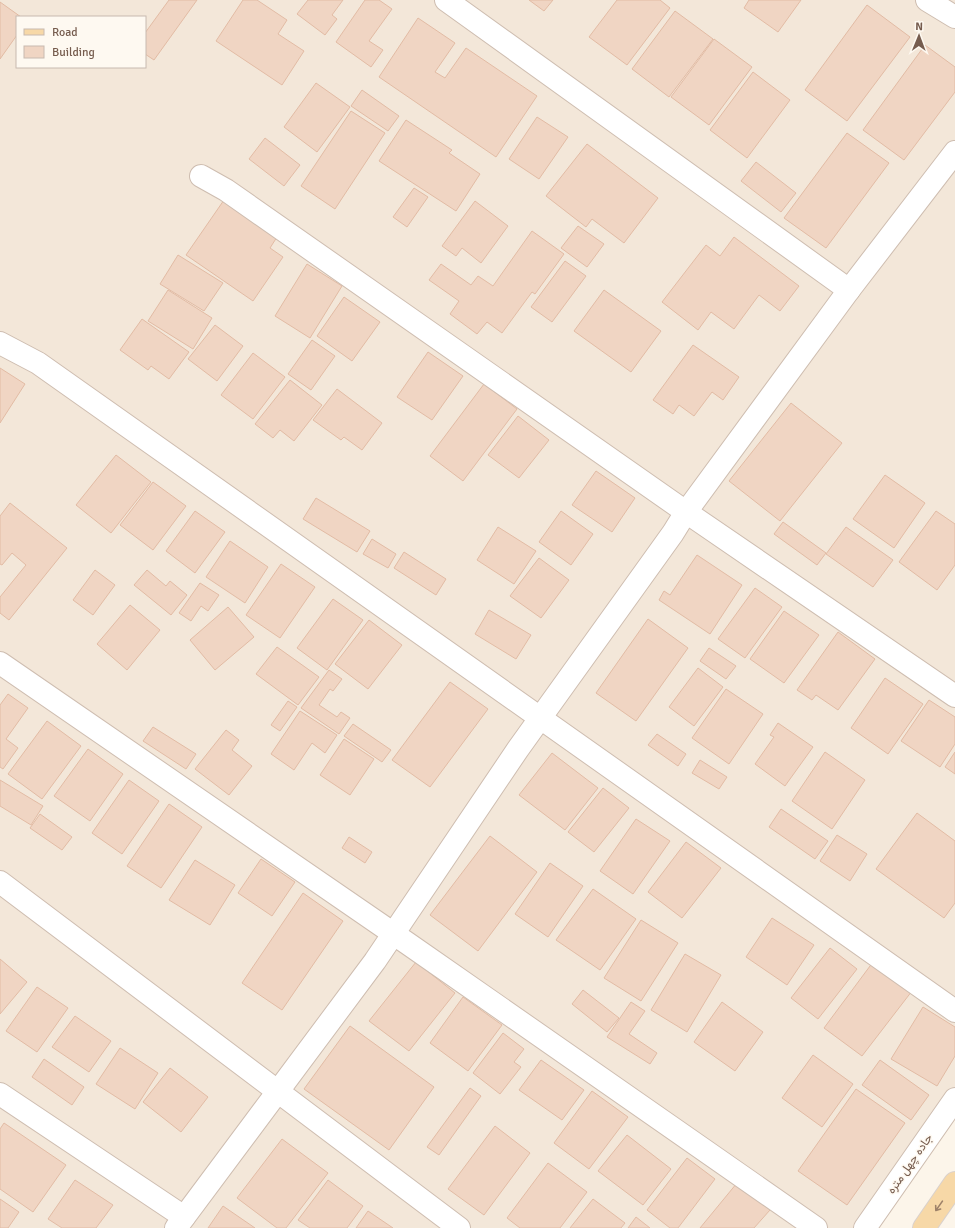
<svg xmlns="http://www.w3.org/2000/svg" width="955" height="1228" viewBox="0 0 955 1228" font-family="Signika,Vazirmatn,sans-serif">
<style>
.residential{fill:#f3e7d9;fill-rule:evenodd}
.building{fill:#f0d5c3;stroke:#e2bba4}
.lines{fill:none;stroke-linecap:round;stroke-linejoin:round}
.minor-casing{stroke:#cebdb0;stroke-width:24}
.major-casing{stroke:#d9d1cd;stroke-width:24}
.minor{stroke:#fff;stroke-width:22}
.major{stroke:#f7d8a7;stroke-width:22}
.oneway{stroke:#9d8169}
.labels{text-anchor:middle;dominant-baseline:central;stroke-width:3;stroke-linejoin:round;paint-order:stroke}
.street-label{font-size:12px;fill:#765c4e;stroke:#fef9f1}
</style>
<rect width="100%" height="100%" fill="#fcf5ea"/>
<path class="residential" d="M0,0H955V1087L857,1228H0ZM17,17H145V67H17Z"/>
<g class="building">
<path d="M169,0H197L154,60L145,54V33Z"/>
<path d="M243,0H257L287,20L278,34L304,51L282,85L216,41Z"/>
<path d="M308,0H343L332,15L337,19L325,35L297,14Z"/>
<path d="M365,0H379L392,9L369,41L383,50L371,67L336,42Z"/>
<path d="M529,0H553L544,11Z"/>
<path d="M617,0H660L670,8L627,65L589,37Z"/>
<path d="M749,0H801L778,32L744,8Z"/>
<path d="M0,2L21,17H17V35L0,59Z"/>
<path d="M867,5L910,37L847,121L805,90Z"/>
<path d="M675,11L713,39L669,97L632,69Z"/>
<path d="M418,18L455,43L435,72L445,78L466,48L537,96L496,157L379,77Z"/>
<path d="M714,39L752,67L709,125L671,97Z"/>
<path d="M925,45L955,67V92L904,160L863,130Z"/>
<path d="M753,72L790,100L747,158L710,130Z"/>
<path d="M316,83L350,107L317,152L284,127Z"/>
<path d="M362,90L399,116L388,131L351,106Z"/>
<path d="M351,111L385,133L335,209L301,186Z"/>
<path d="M537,117L568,137L539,179L509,159Z"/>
<path d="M406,120L452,150L449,153L480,174L456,211L379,161Z"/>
<path d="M847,133L889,163L826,248L784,218Z"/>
<path d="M265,138L300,165L284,186L249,159Z"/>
<path d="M587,144L658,198L624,243L592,219L586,227L546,196Z"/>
<path d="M756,162L796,193L781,212L741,181Z"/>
<path d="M414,188L428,197L407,227L393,217Z"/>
<path d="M224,200L277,237L270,248L283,257L253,301L186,255Z"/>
<path d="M475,201L508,226L481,263L462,248L456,256L442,246Z"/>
<path d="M578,226L604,244L587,267L561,248Z"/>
<path d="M532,231L564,254L535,294L532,292L502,333L487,322L477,334L450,314L459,301L429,280L441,264L471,285L478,276L493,286Z"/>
<path d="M734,237L799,286L780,311L759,295L734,329L711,312L698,330L662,302L706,245L720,256Z"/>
<path d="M178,255L223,283L204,311L160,284Z"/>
<path d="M565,261L586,276L552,322L531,307Z"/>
<path d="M307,264L342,286L310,338L275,316Z"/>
<path d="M168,290L212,318L193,349L148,321Z"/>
<path d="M604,290L661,331L631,372L574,331Z"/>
<path d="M344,297L380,322L352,361L317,336Z"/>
<path d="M142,319L189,352L169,379L151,366L148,370L120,350Z"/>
<path d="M215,325L243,346L217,381L188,359Z"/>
<path d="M312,340L335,356L311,390L288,374Z"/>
<path d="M693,345L739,377L723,400L712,392L694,416L679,405L673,414L653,400Z"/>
<path d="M428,352L463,376L432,420L397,397Z"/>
<path d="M253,353L285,377L253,419L221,395Z"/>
<path d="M0,368L25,384L0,423Z"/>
<path d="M290,380L322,405L294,441L280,430L273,438L255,424Z"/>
<path d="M484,384L517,409L463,481L430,456Z"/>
<path d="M337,389L382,423L362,450L344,437L341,440L313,420Z"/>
<path d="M791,403L842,443L780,521L729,481Z"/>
<path d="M518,416L549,440L519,478L488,455Z"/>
<path d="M116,455L151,482L111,533L76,505Z"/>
<path d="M596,471L635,498L612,532L572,505Z"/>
<path d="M885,475L925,503L894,548L853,519Z"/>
<path d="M153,482L186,506L153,550L120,525Z"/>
<path d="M316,498L370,531L357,552L303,519Z"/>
<path d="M10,503L67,548L9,620L0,613V597L26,565L12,553L2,565L0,564V516Z"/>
<path d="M195,511L225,532L195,573L166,551Z"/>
<path d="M561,511L593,534L571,565L539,542Z"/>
<path d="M936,511L955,524V565L937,590L899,562Z"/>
<path d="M783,522L826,553L817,565L774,534Z"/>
<path d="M498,527L536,551L514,584L477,560Z"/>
<path d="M846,527L893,560L873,587L826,554Z"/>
<path d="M372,539L396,554L388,568L363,554Z"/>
<path d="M230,541L268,567L245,603L206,577Z"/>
<path d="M404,552L446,579L436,595L394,568Z"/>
<path d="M697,555L742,585L710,634L659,600L664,591L670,595Z"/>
<path d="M539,558L569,580L541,618L510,596Z"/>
<path d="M281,564L315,587L280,638L246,615Z"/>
<path d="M95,570L115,585L93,615L73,600Z"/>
<path d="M147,570L166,586L170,581L187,595L171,615L134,585Z"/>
<path d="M200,583L219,595L208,611L201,606L191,621L179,613Z"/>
<path d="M755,588L782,607L745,658L718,639Z"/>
<path d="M333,599L363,620L327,670L297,648Z"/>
<path d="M130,605L160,630L127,670L97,644Z"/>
<path d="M228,607L254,637L215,670L190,640Z"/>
<path d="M489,610L531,635L516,659L475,634Z"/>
<path d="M784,611L819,635L784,683L750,659Z"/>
<path d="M648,619L688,648L636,721L596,693Z"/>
<path d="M369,620L402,645L368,689L335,664Z"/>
<path d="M838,632L875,659L838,710L816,695L812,700L797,690Z"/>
<path d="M277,647L319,677L298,705L256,674Z"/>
<path d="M709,648L736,666L726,679L700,661Z"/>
<path d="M698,668L723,687L694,726L669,707Z"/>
<path d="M329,670L342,679L333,691L330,689L319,705L337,717L341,712L350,718L339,734L301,708Z"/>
<path d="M885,678L923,704L888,754L851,728Z"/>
<path d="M450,682L488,709L430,787L392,760Z"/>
<path d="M726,689L763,714L729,764L692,738Z"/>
<path d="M8,694L28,708L6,739L18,748L3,769L0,767V705Z"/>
<path d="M929,700L955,717V744L940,767L901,741Z"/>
<path d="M288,701L297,707L280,731L271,725Z"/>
<path d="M300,711L337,735L325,753L312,743L294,770L271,754Z"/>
<path d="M47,721L81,746L42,799L8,774Z"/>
<path d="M778,723L813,747L785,786L755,764L774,737L770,735Z"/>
<path d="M353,724L391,750L382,762L344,736Z"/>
<path d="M153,727L196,754L186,769L143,741Z"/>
<path d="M226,730L239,740L232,750L252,766L229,795L195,769Z"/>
<path d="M657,734L686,754L678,766L648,745Z"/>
<path d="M344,739L374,759L350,795L320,775Z"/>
<path d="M88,749L123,774L90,821L54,796Z"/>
<path d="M825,752L865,780L832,829L792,801Z"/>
<path d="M955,752V774L945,767Z"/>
<path d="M552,753L598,788L565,830L519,795Z"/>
<path d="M700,760L727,777L719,789L692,773Z"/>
<path d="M0,780L43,806L31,825L0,806Z"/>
<path d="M129,780L159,801L122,854L92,833Z"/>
<path d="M603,788L629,808L594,852L568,832Z"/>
<path d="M169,804L202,827L161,888L127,866Z"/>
<path d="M781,809L828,841L815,859L769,827Z"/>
<path d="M917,813L955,841V903L944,918L876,869Z"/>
<path d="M40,814L72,837L62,850L30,828Z"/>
<path d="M636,819L670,841L633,894L600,871Z"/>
<path d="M837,835L867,854L850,881L820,861Z"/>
<path d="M490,836L537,872L478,951L430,915Z"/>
<path d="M349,837L372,852L365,863L342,848Z"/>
<path d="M686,842L721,868L682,918L648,892Z"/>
<path d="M261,859L295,882L272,916L238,893Z"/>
<path d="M195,860L235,885L210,925L169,900Z"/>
<path d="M550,863L583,886L548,937L515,914Z"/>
<path d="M593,889L636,919L600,970L556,940Z"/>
<path d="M303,893L343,921L282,1010L242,983Z"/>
<path d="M772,918L814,945L787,985L746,957Z"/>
<path d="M641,920L678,943L641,1001L604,978Z"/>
<path d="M830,948L857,969L818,1019L791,998Z"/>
<path d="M685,954L721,975L687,1032L651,1010Z"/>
<path d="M0,959L27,982L0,1014Z"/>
<path d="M416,962L455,993L409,1051L369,1021Z"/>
<path d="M873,962L912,991L862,1056L824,1028Z"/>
<path d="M37,987L68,1008L37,1052L6,1031Z"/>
<path d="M583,990L619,1018L607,1032L572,1004Z"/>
<path d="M463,997L502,1025L468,1071L430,1043Z"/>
<path d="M631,1002L645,1011L629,1034L657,1053L650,1064L607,1037Z"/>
<path d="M722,1002L763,1032L735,1071L694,1042Z"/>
<path d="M923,1007L955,1027V1056L937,1086L891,1059Z"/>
<path d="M75,1016L111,1041L89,1072L52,1047Z"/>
<path d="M350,1026L434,1087L389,1150L304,1089Z"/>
<path d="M503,1033L524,1049L514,1062L521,1067L500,1094L473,1073Z"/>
<path d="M120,1048L158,1073L135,1109L96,1084Z"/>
<path d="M813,1055L853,1084L822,1127L782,1098Z"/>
<path d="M44,1059L84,1087L72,1105L32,1077Z"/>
<path d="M541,1060L584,1090L562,1120L519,1090Z"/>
<path d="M880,1060L929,1095L911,1120L862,1085Z"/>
<path d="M170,1068L208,1097L181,1132L143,1102Z"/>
<path d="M470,1088L481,1096L439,1155L427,1147Z"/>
<path d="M856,1089L905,1123L847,1205L798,1171Z"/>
<path d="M592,1091L628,1117L589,1169L554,1143Z"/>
<path d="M4,1123L66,1165L33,1212L0,1189V1129Z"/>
<path d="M495,1126L530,1153L484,1215L448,1189Z"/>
<path d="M627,1135L671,1169L643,1205L598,1171Z"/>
<path d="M282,1139L328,1173L286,1228H277L237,1198Z"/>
<path d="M687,1158L715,1179L678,1228H670L647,1210Z"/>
<path d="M548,1163L587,1192L560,1228H520L507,1218Z"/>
<path d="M75,1180L113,1205L96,1228H62L48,1219Z"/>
<path d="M328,1180L363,1206L347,1228H310L298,1220Z"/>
<path d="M737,1183L770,1210L754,1228H700Z"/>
<path d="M0,1199L19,1212L8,1228H0Z"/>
<path d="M593,1199L625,1223L621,1228H570Z"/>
<path d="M223,1206L255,1228H208Z"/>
<path d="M368,1211L393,1228H356Z"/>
<path d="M636,1217L650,1228H628Z"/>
</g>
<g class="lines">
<g class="minor-casing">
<g id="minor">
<path d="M446,0L849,290"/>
<path d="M927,0L955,17"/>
<path d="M201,176L226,190L686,512L955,696"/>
<path d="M0,343L38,363L955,1011"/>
<path d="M0,663L407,943L816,1228"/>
<path d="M0,882L459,1228"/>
<path d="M0,1094L184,1217"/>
<path d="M176,1228L375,961L518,749L673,533L686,512L849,290L955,152"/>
<path d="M865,1228L955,1099"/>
</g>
</g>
<g class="major-casing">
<path id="major" d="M924,1228L955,1183"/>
</g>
<use href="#minor" class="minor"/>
<use href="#major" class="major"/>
</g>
<defs><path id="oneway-shaft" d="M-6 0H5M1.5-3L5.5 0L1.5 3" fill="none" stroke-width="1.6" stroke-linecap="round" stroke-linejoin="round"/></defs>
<use class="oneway" href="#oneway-shaft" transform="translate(939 1206) rotate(125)"/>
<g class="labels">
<g class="street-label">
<text transform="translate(910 1164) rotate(-55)">جاده چهل متره</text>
</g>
</g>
<rect x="16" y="16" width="130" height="52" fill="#fef9f1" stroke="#c8bab0"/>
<rect x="24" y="29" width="20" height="6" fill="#f7d8a7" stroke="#c8bab0"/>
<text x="52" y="36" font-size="12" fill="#765c4e">Road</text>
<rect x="24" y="46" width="20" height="12" fill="#f0d5c3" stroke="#c8bab0"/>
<text x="52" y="56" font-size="12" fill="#765c4e">Building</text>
<g transform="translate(919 36) rotate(1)" stroke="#fef9f1" stroke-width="3" paint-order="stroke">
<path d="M0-3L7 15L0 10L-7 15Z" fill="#765c4e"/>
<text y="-6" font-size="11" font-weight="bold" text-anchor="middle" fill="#765c4e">N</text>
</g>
</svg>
